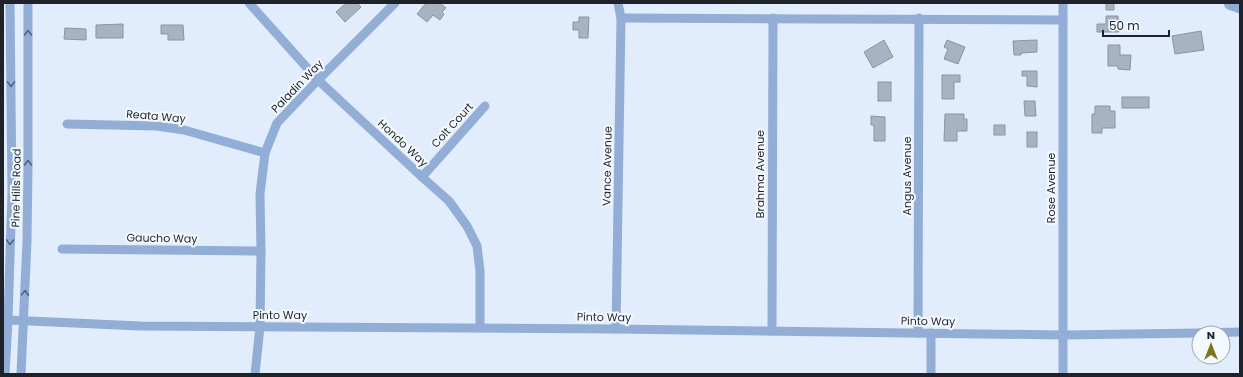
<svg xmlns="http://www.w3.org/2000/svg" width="1243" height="377" viewBox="0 0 1243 377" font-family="Poppins,sans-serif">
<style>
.building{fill:#a8b3c2;stroke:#8a95a3}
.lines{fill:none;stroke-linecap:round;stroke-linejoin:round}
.minor{stroke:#92aed6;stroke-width:9}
.oneway{stroke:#536277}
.labels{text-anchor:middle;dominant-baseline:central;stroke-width:4;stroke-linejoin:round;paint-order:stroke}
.street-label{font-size:11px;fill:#1f2329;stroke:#f4f9ff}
</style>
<rect width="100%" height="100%" fill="#e1ecfc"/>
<g class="building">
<path d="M346,3H357L361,7L345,22L336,12Z"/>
<path d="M426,3H440L446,8L442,12L444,14L440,20L433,15L427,22L417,14Z"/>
<path d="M1100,3H1114V10H1106V3Z"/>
<path d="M1106,16H1118L1119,32H1097V24H1106Z"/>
<path d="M579,17H589L588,38H579V30H573V22H579Z"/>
<path d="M123,24V38H96V25Z"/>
<path d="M161,25H183L184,40H168V34H161Z"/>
<path d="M65,28L86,29V40L64,39Z"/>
<path d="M1201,31L1204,50L1175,54L1172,36Z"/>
<path d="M884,40L893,57L873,68L864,52Z"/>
<path d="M947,40L965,47L958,64L944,59L948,49L944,47Z"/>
<path d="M1037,40V52L1021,53V55H1014L1013,41Z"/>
<path d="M1108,45H1120V55H1131L1130,70L1118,69V66H1108Z"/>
<path d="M1022,71H1037V87L1027,86V76H1022Z"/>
<path d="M942,75H960V82H954V99H942Z"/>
<rect x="878" y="82" width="13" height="19"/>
<rect x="1122" y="97" width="27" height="11"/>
<path d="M1024,101H1035L1036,116H1025Z"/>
<path d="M1095,106H1110V111H1115V128H1102V133H1092V114H1095Z"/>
<path d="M945,114H964V119H967V131H957V141H944Z"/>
<path d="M871,116L885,117V141H874V125H871Z"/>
<rect x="994" y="125" width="11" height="10"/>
<rect x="1027" y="132" width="10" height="15"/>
</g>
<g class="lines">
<g class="minor">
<path d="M249,3L318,80L422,177L449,201L467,226L477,246L480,271V328"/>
<path d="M1228,3L1229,5L1240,9"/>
<path d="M621,18L1063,20"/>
<path d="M67,124L157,126L184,130L265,153"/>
<path d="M422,177L485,106"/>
<path d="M62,249L261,251"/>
<path d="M8,320L140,326L616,329L1063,335L1199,333"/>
<path d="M616,329L621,18L618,3"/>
<path d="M772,331L773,18"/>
<path d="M918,333L919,18"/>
<path d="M931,333V374"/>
<path d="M1200,333L1240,332"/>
<path d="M5,374L8,320L12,193L10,3"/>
<path d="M21,374L27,241L28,166V3"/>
<path d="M255,374L260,327L261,251L260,194L265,153L277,123L318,80L395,3"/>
<path d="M1063,374V3"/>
</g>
</g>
<defs><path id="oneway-chevron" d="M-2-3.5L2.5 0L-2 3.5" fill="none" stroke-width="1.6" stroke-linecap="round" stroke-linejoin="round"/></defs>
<g class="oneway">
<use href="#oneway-chevron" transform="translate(28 33) rotate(-90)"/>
<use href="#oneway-chevron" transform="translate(11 84) rotate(90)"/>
<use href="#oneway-chevron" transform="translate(28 163) rotate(-90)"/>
<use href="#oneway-chevron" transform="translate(10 242) rotate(92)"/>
<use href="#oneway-chevron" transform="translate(25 293) rotate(-87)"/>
</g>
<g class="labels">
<g class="street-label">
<text transform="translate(297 86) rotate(-46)">Paladin Way</text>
<text transform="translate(156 116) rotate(5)">Reata Way</text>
<text transform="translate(452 125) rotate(-48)">Colt Court</text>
<text transform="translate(403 143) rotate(43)">Hondo Way</text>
<text transform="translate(607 166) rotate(-89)">Vance Avenue</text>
<text transform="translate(760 174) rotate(-90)">Brahma Avenue</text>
<text transform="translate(907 176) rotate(-90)">Angus Avenue</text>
<text transform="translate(16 188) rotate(-89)">Pine Hills Road</text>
<text transform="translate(1051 188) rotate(-90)">Rose Avenue</text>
<text transform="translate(162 238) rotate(1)">Gaucho Way</text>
<text x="280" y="315">Pinto Way</text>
<text transform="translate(604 317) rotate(1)">Pinto Way</text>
<text transform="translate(928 321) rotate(1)">Pinto Way</text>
</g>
</g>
<rect width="1243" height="377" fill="none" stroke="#1f2329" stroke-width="8"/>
<g transform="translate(1211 345)"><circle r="19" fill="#f4f9ff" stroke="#9fa3a9"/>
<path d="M0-3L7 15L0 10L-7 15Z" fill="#7c781d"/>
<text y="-6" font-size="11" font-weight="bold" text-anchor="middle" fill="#1f2329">N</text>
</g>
<path d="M1103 30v6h66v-6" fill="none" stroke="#1f2329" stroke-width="2"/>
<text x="1109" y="30" font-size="12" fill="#1f2329" stroke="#f4f9ff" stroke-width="3" paint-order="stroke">50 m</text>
</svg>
